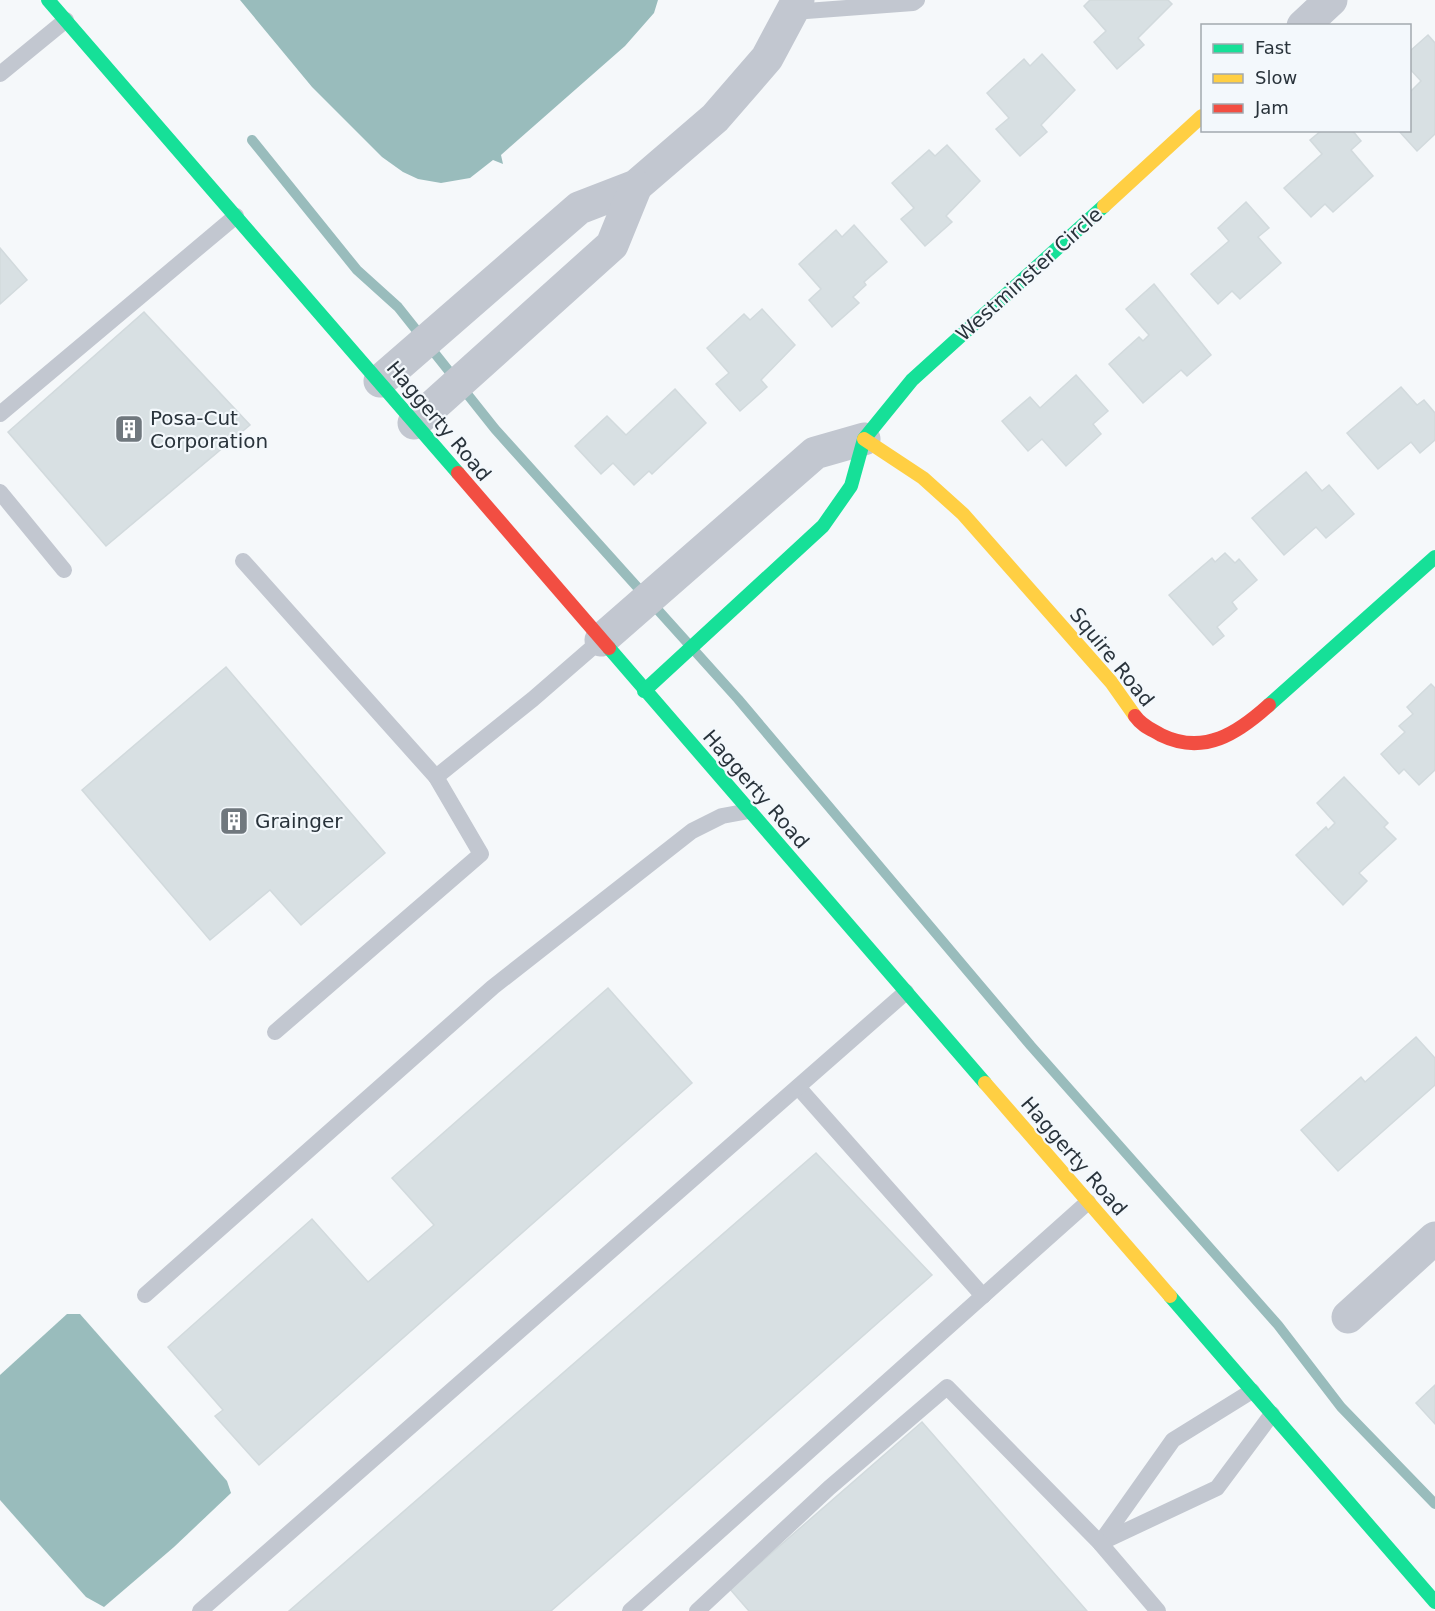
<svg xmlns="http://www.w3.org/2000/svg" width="1435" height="1611" viewBox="0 0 1435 1611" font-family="'DejaVu Sans',sans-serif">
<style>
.water{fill:#99bcbc}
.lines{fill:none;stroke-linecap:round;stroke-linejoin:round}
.stream{stroke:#99bcbc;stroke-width:10}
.building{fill:#d8e0e3;stroke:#d2dadd;stroke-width:1.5}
.lane{stroke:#c2c7d0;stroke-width:16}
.street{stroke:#c2c7d0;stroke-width:33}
.fast{stroke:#16e098;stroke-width:14}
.slow{stroke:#ffcf43;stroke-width:14}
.jam{stroke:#f24e42;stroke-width:14}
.labels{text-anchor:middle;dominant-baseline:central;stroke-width:4.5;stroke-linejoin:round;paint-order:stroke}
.street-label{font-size:20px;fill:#29333b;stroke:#f3f8fc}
.poi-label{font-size:20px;fill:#29333b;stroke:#f3f8fc;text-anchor:start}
</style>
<rect width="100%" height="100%" fill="#f5f8fa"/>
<g class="water">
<path d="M240,0H658L654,13L625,46L501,155L503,164L493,160L470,178L441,183L418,179L403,172L382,157L312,87Z"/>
<path d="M67,1314H80L227,1481L231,1493L174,1547L104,1607L86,1597L0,1500V1375Z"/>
</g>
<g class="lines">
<path class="stream" d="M252,140L357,270L398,307L495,429L738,699L1031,1046L1278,1325L1341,1407L1435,1504"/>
</g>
<g class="building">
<path d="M1090,0H1168L1172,4L1138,38L1144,45L1117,69L1094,42L1106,31L1084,6Z"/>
<path d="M1428,35L1435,43V134L1417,151L1398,130H1410V92L1421,81L1410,69V51Z"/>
<path d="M1042,54L1075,90L1041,125L1047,132L1020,156L996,129L1009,118L987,93L1024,59L1030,66Z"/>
<path d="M1322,130H1352L1361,141L1351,150L1373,176L1333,212L1325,204L1311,217L1284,188L1322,154L1310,140Z"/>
<path d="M947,145L980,181L946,216L952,222L925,246L901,219L914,208L892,183L929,150L935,156Z"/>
<path d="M1246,202L1269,228L1258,237L1281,263L1240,299L1232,291L1218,304L1191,274L1229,241L1218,228Z"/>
<path d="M854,225L887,262L864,282L866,285L853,297L859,303L832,327L809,300L821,289L799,264L836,230L842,237Z"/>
<path d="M0,248L27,280L0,304Z"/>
<path d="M1154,284L1211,355L1187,376L1181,370L1143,403L1109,364L1139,337L1143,341L1149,335L1126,309Z"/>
<path d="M762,309L795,345L761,380L767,387L740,411L716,384L729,373L707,348L744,314L750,320Z"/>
<path d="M144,312L250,425L106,546L8,432Z"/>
<path d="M1076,375L1108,411L1093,424L1101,434L1066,466L1042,439L1028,451L1002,421L1030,397L1040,408Z"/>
<path d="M1401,387L1417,405L1424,400L1435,413V440L1420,453L1411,442L1378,469L1347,433Z"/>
<path d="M675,389L706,423L652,474L649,471L634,485L613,463L601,474L575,446L607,416L626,435Z"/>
<path d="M1306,472L1322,491L1329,485L1354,514L1326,538L1316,527L1284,555L1252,518Z"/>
<path d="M1225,553L1235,563L1239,559L1257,580L1232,602L1237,609L1217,627L1224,636L1213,645L1169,595L1212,558L1215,562Z"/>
<path d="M226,667L385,853L301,925L270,890L210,940L82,790Z"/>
<path d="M1431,684L1435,688V770L1419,785L1404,769L1399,774L1381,754L1405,732L1399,726L1413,714L1407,707Z"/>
<path d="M1344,777L1388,823L1384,827L1396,839L1359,873L1367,881L1343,905L1296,855L1326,827L1328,830L1335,823L1317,803Z"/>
<path d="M608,988L692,1083L259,1465L215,1416L223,1410L168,1347L312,1219L368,1282L434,1225L392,1178Z"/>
<path d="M1416,1037L1435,1058V1085L1338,1171L1301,1130L1361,1077L1365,1082Z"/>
<path d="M816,1153L932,1275L551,1611H289Z"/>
<path d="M1435,1385V1424L1416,1403Z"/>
<path d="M922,1422L1087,1611H749L730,1589Z"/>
</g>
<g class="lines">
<g class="lane">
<path d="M793,12L913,3L917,0"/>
<path d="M0,74L66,20"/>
<path d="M0,414L236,216"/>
<path d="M0,492L64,570"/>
<path d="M243,561L436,777L533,699L601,640"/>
<path d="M275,1032L481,854L436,777"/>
<path d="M798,1087L983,1296"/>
<path d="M145,1295L493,987L692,831L722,816L749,811"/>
<path d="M1252,1391L1173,1440L1100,1543L1217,1488L1272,1414"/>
<path d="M200,1611L906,992"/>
<path d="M630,1611L1088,1202"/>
<path d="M697,1611L829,1488L947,1387L1100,1543L1158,1611"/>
</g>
<g class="street">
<path d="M1303,26L1331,0"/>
<path d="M380,381L579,208L636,186L715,118L767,58L798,0"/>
<path d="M414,423L612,245L636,186"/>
<path d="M601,640L815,453L864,439"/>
<path d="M1348,1317L1435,1238"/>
</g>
<g class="fast">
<path d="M48,0L458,473"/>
<path d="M609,648L985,1083"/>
<path d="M644,691L823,526L851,486L864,439L912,380L1104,206"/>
<path d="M1269,705L1435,557"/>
<path d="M1170,1296L1435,1602"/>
</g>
<g class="slow">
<path d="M1104,206L1202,116"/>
<path d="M864,439L923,478L963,514L1111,682L1135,716"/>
<path d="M985,1083L1170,1296"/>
</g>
<g class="jam">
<path d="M458,473L609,648"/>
<path d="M1135,716C1142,726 1151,729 1161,735C1204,756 1238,733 1269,705"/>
</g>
</g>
<defs>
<g id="building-square" transform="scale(1.5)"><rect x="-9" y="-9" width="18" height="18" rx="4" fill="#70787e" stroke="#f3f8fc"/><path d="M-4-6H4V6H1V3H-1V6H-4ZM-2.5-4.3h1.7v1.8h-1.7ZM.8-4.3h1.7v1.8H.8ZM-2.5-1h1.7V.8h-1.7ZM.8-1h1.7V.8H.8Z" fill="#fff"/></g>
</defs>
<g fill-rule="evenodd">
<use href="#building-square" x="129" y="429"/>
<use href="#building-square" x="234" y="821"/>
</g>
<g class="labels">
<g class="street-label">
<text transform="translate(1029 274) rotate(-42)">Westminster Circle</text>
<text transform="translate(439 421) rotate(50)">Haggerty Road</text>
<text transform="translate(1112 657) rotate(51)">Squire Road</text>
<text transform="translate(756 789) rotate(49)">Haggerty Road</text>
<text transform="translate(1074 1156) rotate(49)">Haggerty Road</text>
</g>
<g class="poi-label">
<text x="150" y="418">Posa-Cut<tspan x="150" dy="23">Corporation</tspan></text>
<text x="255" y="821">Grainger</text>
</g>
</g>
<rect x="1201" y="24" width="210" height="108" fill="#f3f8fc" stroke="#a2a9af" stroke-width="1.5"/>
<rect x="1213" y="44" width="30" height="9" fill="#16e098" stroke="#a2a9af" stroke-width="1.5"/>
<text x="1255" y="54" font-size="18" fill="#29333b">Fast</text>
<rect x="1213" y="74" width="30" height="9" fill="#ffcf43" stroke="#a2a9af" stroke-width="1.5"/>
<text x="1255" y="84" font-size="18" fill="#29333b">Slow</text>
<rect x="1213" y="104" width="30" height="9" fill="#f24e42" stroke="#a2a9af" stroke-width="1.5"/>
<text x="1255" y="114" font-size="18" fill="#29333b">Jam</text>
</svg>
